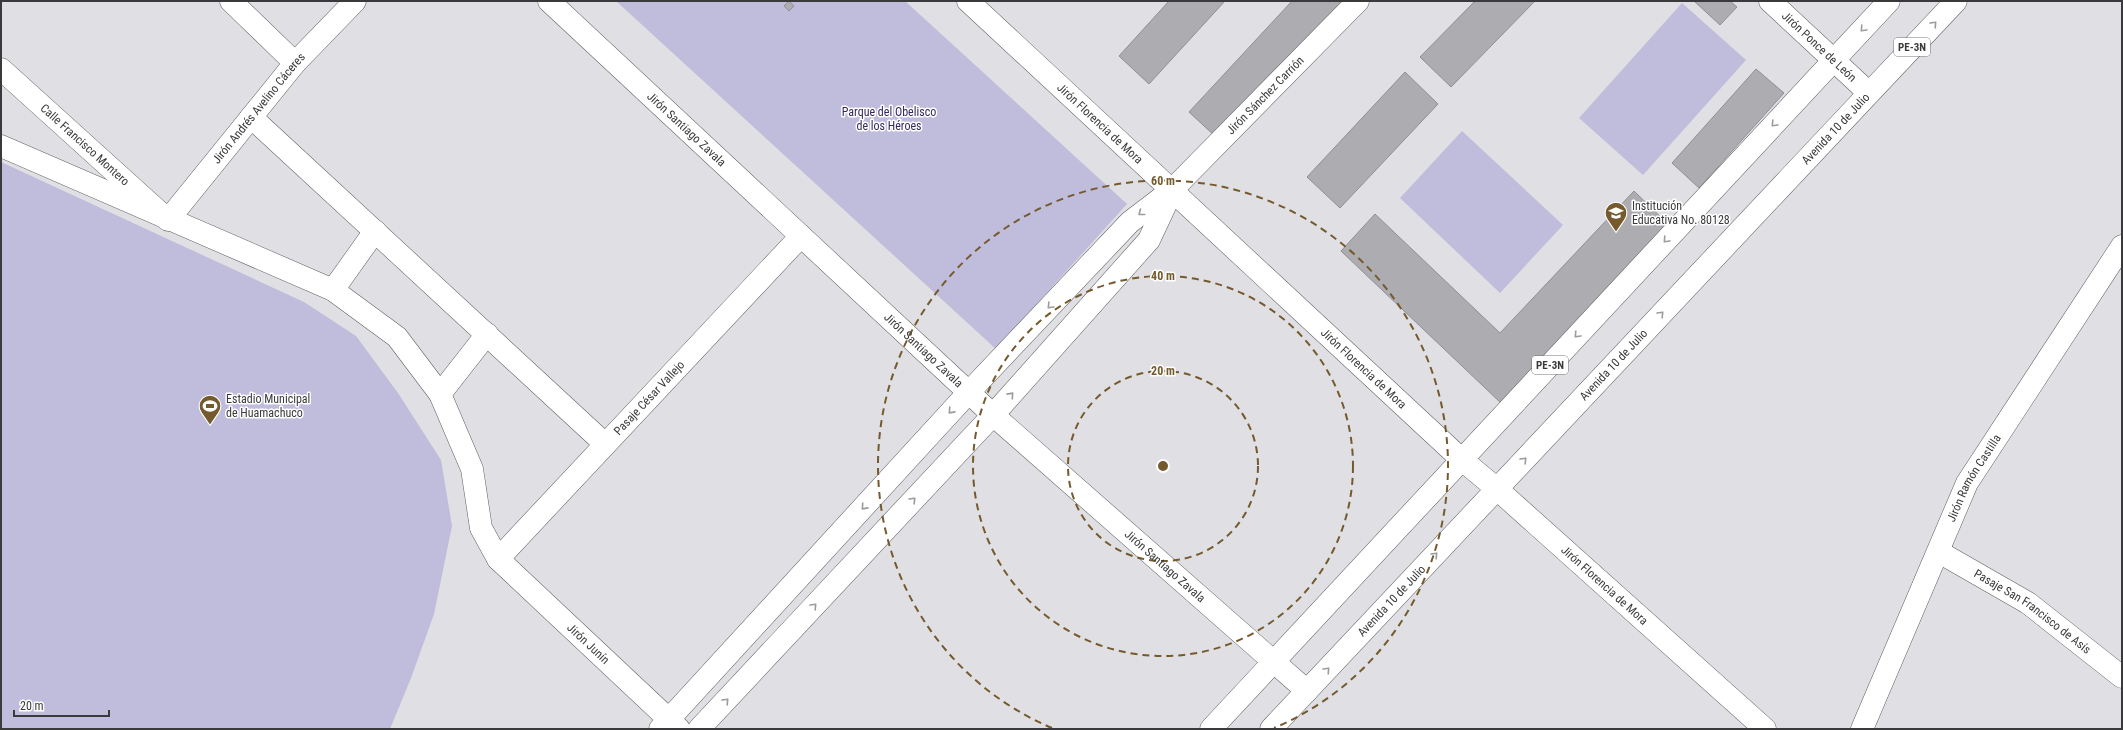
<svg xmlns="http://www.w3.org/2000/svg" width="2123" height="730" viewBox="0 0 2123 730" font-family="'Roboto Condensed',sans-serif">
<style>
.green{fill:#bfbcdc}
.building{fill:#adacb0;stroke:#908f93}
.lines{fill:none;stroke-linecap:round;stroke-linejoin:round}
.minor-casing{stroke:#5f5f62;stroke-width:23}
.secondary-casing{stroke:#5f5f62;stroke-width:23}
.trunk-casing{stroke:#5f5f62;stroke-width:23}
.minor{stroke:#fff;stroke-width:22}
.secondary{stroke:#fff;stroke-width:22}
.trunk{stroke:#fff;stroke-width:22}
.oneway{stroke:#9c9c9d}
.ring{fill:none;stroke:#755a2d;stroke-width:2;stroke-dasharray:7 5}
.labels{text-anchor:middle;dominant-baseline:central;stroke-width:3;stroke-linejoin:round;paint-order:stroke}
.shield{fill:#fff;stroke:#757476;stroke-width:1}
.shield-label{font-size:11px;font-weight:bold;fill:#3a393b}
.street-label{font-size:12px;fill:#3a393b;stroke:#fff}
.park-label{font-size:12px;fill:#33275e;stroke:#fff}
.poi-label{font-size:12px;fill:#3a393b;stroke:#fff;text-anchor:start}
.centre{fill:#755a2d;stroke:#fff;stroke-width:2}
.ring-label{font-size:12px;text-anchor:middle;font-weight:bold;fill:#755a2d;stroke:#fff;stroke-width:3;stroke-linejoin:round;paint-order:stroke}
</style>
<rect width="100%" height="100%" fill="#e0dfe3"/>
<g class="green">
<path d="M616,1H905L1127,204L996,349Z"/>
<path d="M1682,3L1746,60L1643,175L1579,118Z"/>
<path d="M1462,131L1563,225L1500,293L1400,198Z"/>
<path d="M1,162L304,302L356,336L398,393L441,460L452,526L434,614L411,678L390,729H1Z"/>
</g>
<g class="building">
<path d="M789,1L794,6L789,11L784,6Z"/>
<path d="M1169,1H1225L1149,84L1119,56Z"/>
<path d="M1292,1H1345L1217,138L1189,112Z"/>
<path d="M1475,1H1535L1451,87L1420,57Z"/>
<path d="M1694,1H1730L1737,7L1720,25Z"/>
<path d="M1756,69L1784,93L1699,188L1672,163Z"/>
<path d="M1405,72L1438,104L1340,208L1307,177Z"/>
<path d="M1634,191L1670,226L1503,405L1341,251L1375,214L1500,333Z"/>
</g>
<g class="lines">
<g class="minor-casing">
<g id="minor">
<path d="M231,1L295,63"/>
<path id="s1" d="M549,1L993,415L1307,691"/>
<path id="s2" d="M968,1L1461,459L1497,489L1765,729"/>
<path id="s3" d="M1770,1L1869,93"/>
<path id="s4" d="M1,69L168,220L295,63L355,1"/>
<path d="M251,117L605,444"/>
<path id="s5" d="M1,146L333,290L397,337L440,394L472,469L481,528L498,559L679,729"/>
<path d="M333,290L375,231"/>
<path d="M440,394L487,334"/>
<path id="s6" d="M1939,552L2028,603L2122,677"/>
<path id="s7" d="M498,559L801,236"/>
<path id="s8" d="M1862,729L1967,483L2122,246"/>
</g>
</g>
<g class="secondary-casing">
<g id="secondary">
<path id="s9" d="M660,729L969,392L1130,222L1172,190L1358,1"/>
<path d="M699,729L993,415L1149,240L1171,193"/>
</g>
</g>
<g class="trunk-casing">
<g id="trunk">
<path d="M1211,729L1889,1"/>
<path id="s10" d="M1271,729L1956,1"/>
</g>
</g>
<use href="#minor" class="minor"/>
<use href="#secondary" class="secondary"/>
<use href="#trunk" class="trunk"/>
</g>
<defs><path id="oneway-chevron" d="M-2-3.5L2.5 0L-2 3.5" fill="none" stroke-width="1.6" stroke-linecap="round" stroke-linejoin="round"/></defs>
<g class="oneway">
<use href="#oneway-chevron" transform="translate(1934 24) rotate(-47)"/>
<use href="#oneway-chevron" transform="translate(1863 29) rotate(133)"/>
<use href="#oneway-chevron" transform="translate(1774 124) rotate(133)"/>
<use href="#oneway-chevron" transform="translate(1141 213) rotate(142)"/>
<use href="#oneway-chevron" transform="translate(1666 240) rotate(133)"/>
<use href="#oneway-chevron" transform="translate(1050 306) rotate(134)"/>
<use href="#oneway-chevron" transform="translate(1661 314) rotate(-47)"/>
<use href="#oneway-chevron" transform="translate(1577 335) rotate(133)"/>
<use href="#oneway-chevron" transform="translate(1011 395) rotate(-48)"/>
<use href="#oneway-chevron" transform="translate(951 411) rotate(132)"/>
<use href="#oneway-chevron" transform="translate(1524 460) rotate(-47)"/>
<use href="#oneway-chevron" transform="translate(913 500) rotate(-47)"/>
<use href="#oneway-chevron" transform="translate(864 507) rotate(132)"/>
<use href="#oneway-chevron" transform="translate(1435 555) rotate(-47)"/>
<use href="#oneway-chevron" transform="translate(814 606) rotate(-47)"/>
<use href="#oneway-chevron" transform="translate(1327 670) rotate(-47)"/>
<use href="#oneway-chevron" transform="translate(726 701) rotate(-47)"/>
</g>
<g class="ring">
<circle cx="1163" cy="466" r="95"/>
<circle cx="1163" cy="466" r="190"/>
<path d="M1052 728A285 285 0 1 1 1274 728"/>
</g>
<defs>
<g id="school-pin" transform="scale(1.15)"><path d="M0 17L-7.5 6A9.5 9.5 0 1 1 7.5 6Z" fill="#755a2d" stroke="#fff"/><path d="M0-5L7-2L0 1L-7-2ZM-4 1L0 2.5L4 1V4Q0 6-4 4Z" fill="#fff"/></g>
<g id="stadium-pin" transform="scale(1.15)"><path d="M0 17L-7.5 6A9.5 9.5 0 1 1 7.5 6Z" fill="#755a2d" stroke="#fff"/><path d="M0-5a6.5 5 0 1 0 0 10a6.5 5 0 1 0 0-10ZM-3.5-1.8h7v3.6h-7Z" fill="#fff"/></g>
</defs>
<g fill-rule="evenodd">
<use href="#school-pin" x="1616" y="213"/>
<use href="#stadium-pin" x="210" y="406"/>
</g>
<g class="labels">
<g class="shield">
<rect x="1894" y="38" width="36" height="18" rx="3"/>
<rect x="1532" y="356" width="36" height="18" rx="3"/>
</g>
<g class="shield-label">
<text x="1912" y="47">PE-3N</text>
<text x="1550" y="365">PE-3N</text>
</g>
<g class="street-label">
<text stroke="none"><textPath href="#s3" startOffset="67">Jirón Ponce de León</textPath></text>
<text stroke="none"><textPath href="#s9" startOffset="877">Jirón Sánchez Carrión</textPath></text>
<text stroke="none"><textPath href="#s4" startOffset="369">Jirón Andrés Avelino Cáceres</textPath></text>
<text stroke="none"><textPath href="#s2" startOffset="180">Jirón Florencia de Mora</textPath></text>
<text stroke="none"><textPath href="#s10" startOffset="824">Avenida 10 de Julio</textPath></text>
<text stroke="none"><textPath href="#s1" startOffset="188">Jirón Santiago Zavala</textPath></text>
<text stroke="none"><textPath href="#s4" startOffset="113">Calle Francisco Montero</textPath></text>
<text stroke="none"><textPath href="#s1" startOffset="512">Jirón Santiago Zavala</textPath></text>
<text stroke="none"><textPath href="#s10" startOffset="500">Avenida 10 de Julio</textPath></text>
<text stroke="none"><textPath href="#s2" startOffset="540">Jirón Florencia de Mora</textPath></text>
<text stroke="none"><textPath href="#s7" startOffset="221">Pasaje César Vallejo</textPath></text>
<text stroke="none"><textPath href="#s8" startOffset="275">Jirón Ramón Castilla</textPath></text>
<text stroke="none"><textPath href="#s1" startOffset="836">Jirón Santiago Zavala</textPath></text>
<text stroke="none"><textPath href="#s2" startOffset="864">Jirón Florencia de Mora</textPath></text>
<text stroke="none"><textPath href="#s10" startOffset="176">Avenida 10 de Julio</textPath></text>
<text stroke="none"><textPath href="#s6" startOffset="111">Pasaje San Francisco de Asís</textPath></text>
<text stroke="none"><textPath href="#s5" startOffset="813">Jirón Junín</textPath></text>
</g>
<g class="park-label">
<text x="889" y="112">Parque del Obelisco<tspan x="889" dy="14">de los Héroes</tspan></text>
</g>
<g class="poi-label">
<text x="1632" y="206">Institución<tspan x="1632" dy="14">Educativa No. 80128</tspan></text>
<text x="226" y="399">Estadio Municipal<tspan x="226" dy="14">de Huamachuco</tspan></text>
</g>
</g>
<circle cx="1163" cy="466" r="6" class="centre"/>
<g class="ring-label">
<text x="1163" y="185">60 m</text>
<text x="1163" y="280">40 m</text>
<text x="1163" y="375">20 m</text>
</g>
<rect width="2123" height="730" fill="none" stroke="#3a393b" stroke-width="4"/>
<path d="M14 710v6h95v-6" fill="none" stroke="#3a393b" stroke-width="2"/>
<text x="20" y="710" font-size="12" fill="#3a393b" stroke="#ffffff" stroke-width="3" paint-order="stroke">20 m</text>
</svg>
